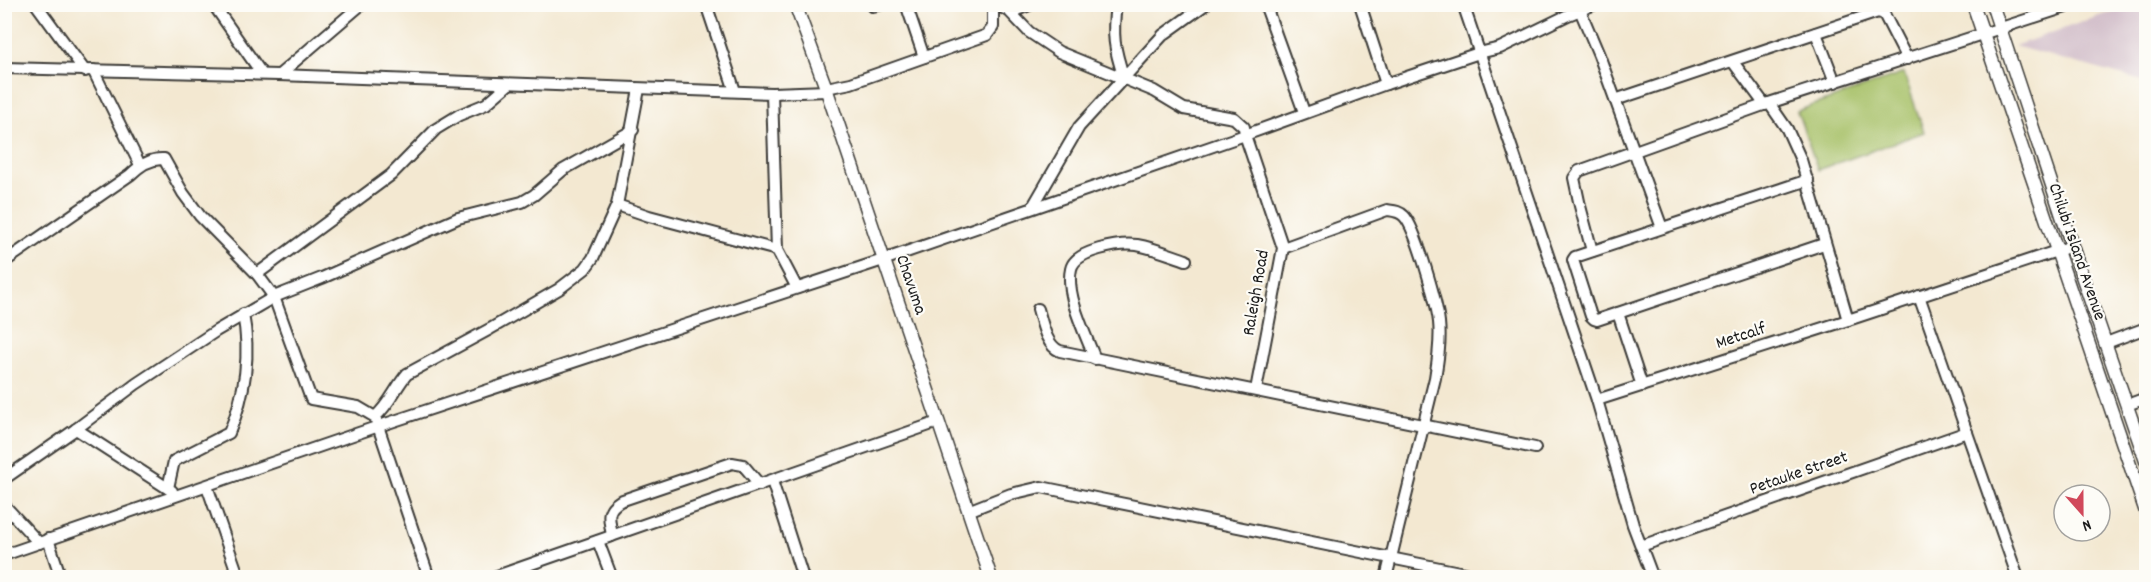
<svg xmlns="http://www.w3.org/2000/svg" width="2151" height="582" viewBox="0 0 2151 582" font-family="Dekko,sans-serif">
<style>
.industrial{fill:#d1bdc9}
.green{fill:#a6c066;stroke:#616e41;stroke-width:1.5}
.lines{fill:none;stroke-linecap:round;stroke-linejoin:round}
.minor-casing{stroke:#3c3b37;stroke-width:14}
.tertiary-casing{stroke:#3c3b37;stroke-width:15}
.minor{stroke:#fff;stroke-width:10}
.tertiary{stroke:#fff;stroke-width:12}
.labels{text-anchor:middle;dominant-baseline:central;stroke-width:4.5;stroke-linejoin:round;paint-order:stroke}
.street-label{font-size:18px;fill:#1c1c1c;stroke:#fdfcf7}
</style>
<rect width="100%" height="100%" fill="#fdfcf7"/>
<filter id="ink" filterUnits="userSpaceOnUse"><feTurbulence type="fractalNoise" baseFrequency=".0167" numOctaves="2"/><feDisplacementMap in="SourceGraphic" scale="12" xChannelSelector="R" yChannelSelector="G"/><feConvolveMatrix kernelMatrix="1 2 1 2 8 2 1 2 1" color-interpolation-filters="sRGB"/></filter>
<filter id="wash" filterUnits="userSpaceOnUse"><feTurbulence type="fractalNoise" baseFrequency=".008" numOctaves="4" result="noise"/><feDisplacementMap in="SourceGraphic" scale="24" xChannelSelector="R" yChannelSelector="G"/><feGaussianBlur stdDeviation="1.35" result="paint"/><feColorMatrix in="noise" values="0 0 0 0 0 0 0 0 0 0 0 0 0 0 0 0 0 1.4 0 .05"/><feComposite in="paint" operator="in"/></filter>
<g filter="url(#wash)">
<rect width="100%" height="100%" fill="#f3e8d1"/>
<path class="industrial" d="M2133,4L2146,5V82L2014,46Z"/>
<path class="green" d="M1904,73L1924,132L1818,170L1797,111Z"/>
</g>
<g filter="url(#ink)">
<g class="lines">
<g class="minor-casing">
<g id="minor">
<path d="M36,4L85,71"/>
<path d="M213,4L262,74"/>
<path d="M706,4L735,91"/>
<path d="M872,4L873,6L883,4"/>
<path d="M906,4L924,57"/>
<path d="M999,4C1008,16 1019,9 1032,4"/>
<path d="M1116,4C1112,36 1114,48 1124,78"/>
<path d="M1265,4L1304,112"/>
<path d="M1360,4L1386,84"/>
<path d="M1463,4L1597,400L1633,525L1653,578"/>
<path d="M1580,10L1599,55L1662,228"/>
<path d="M1816,33L1835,82"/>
<path d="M1733,62L1765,105"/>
<path d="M4,68L279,75L772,93L827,91"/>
<path d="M93,70L140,165"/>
<path d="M279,75L362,4"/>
<path d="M826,88L851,83L987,35L993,27V4"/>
<path d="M772,93L777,250L797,288"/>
<path d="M1615,100L1878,12L1884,14L1907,59"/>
<path d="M1769,103L1787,129L1801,160L1848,320"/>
<path d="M1808,180L1575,257L1573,260L1591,316L1594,319L1597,320L1824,244"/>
<path d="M617,205L649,216L777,250"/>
<path d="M1032,208L1079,127L1163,35L1206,4"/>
<path d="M1283,248L1387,210C1394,211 1399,211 1404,216C1416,228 1437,304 1439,322C1441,341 1438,360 1435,378L1386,578"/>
<path d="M1592,251L1580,206L1574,178L1579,171L1769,103L2075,4"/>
<path d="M4,262L130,175C139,166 150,158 164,159L183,193L200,216L257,274L274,297L311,399L358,407L375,417L429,578"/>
<path d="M257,274L391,175L436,129L459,115L486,104L509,84"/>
<path d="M1919,296L2018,578"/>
<path d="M1038,309C1042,322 1046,346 1060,351L1535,448"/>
<path d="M1618,313L1642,386"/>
<path d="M2106,343L2146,328"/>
<path d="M1095,359C1086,335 1065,295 1071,269C1075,250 1120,243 1137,245C1154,248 1171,255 1186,260"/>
<path d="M1256,390L1283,248L1245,135L1386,84L1479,53L1500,48L1568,15L1595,4"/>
<path d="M1597,400L1848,320L2072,246"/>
<path d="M2127,405L2146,398"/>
<path d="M375,417C390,404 395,388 407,374L490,329L559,289L585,269L593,258L617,205L639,89"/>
<path d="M76,429L172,491"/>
<path d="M4,479L76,429L136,384L216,331L274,297L322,278L458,218L522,202L534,195L563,170L633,130"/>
<path d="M772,481L803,578"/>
<path d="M207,486L239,578"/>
<path d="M168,488L174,461L229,433C245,395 251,355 243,314"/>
<path d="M4,505L39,543"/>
<path d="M968,511L1011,494L1041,487L1489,578"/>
<path d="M612,536C610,520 604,511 620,501L732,463L743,465L760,485"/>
<path d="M48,539L61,578"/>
<path d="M598,541L612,578"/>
<path d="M1641,546L1967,432"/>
<path d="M4,555L379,426L883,260L1245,135L1244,127L1234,118L1184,109L1154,91L1059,52L1029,32L1010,12"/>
<path d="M491,578L938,422"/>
</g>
</g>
<g class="tertiary-casing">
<g id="tertiary">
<path d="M795,4L826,88L991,578"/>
<path d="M1973,4L2146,512"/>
<path d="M1992,4L2079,267L2146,461"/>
</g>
</g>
<use href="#minor" class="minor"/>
<use href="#tertiary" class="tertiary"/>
</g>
</g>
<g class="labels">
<g class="street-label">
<text transform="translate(2076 252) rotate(71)">Chilubi Island Avenue</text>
<text transform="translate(910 285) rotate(71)">Chavuma</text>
<text transform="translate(1257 293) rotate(-80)">Raleigh Road</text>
<text transform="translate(1741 337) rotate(-18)">Metcalf</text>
<text transform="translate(1799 474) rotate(-19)">Petauke Street</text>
</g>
</g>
<rect width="2151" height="582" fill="none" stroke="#fdfcf7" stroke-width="24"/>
<g transform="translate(2082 513) rotate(159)"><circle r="28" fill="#fdfcf7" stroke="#a3a29f" stroke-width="1.5"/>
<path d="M0-4.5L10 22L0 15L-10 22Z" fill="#d1495b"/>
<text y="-9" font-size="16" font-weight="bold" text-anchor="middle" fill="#1c1c1c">N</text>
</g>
</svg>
